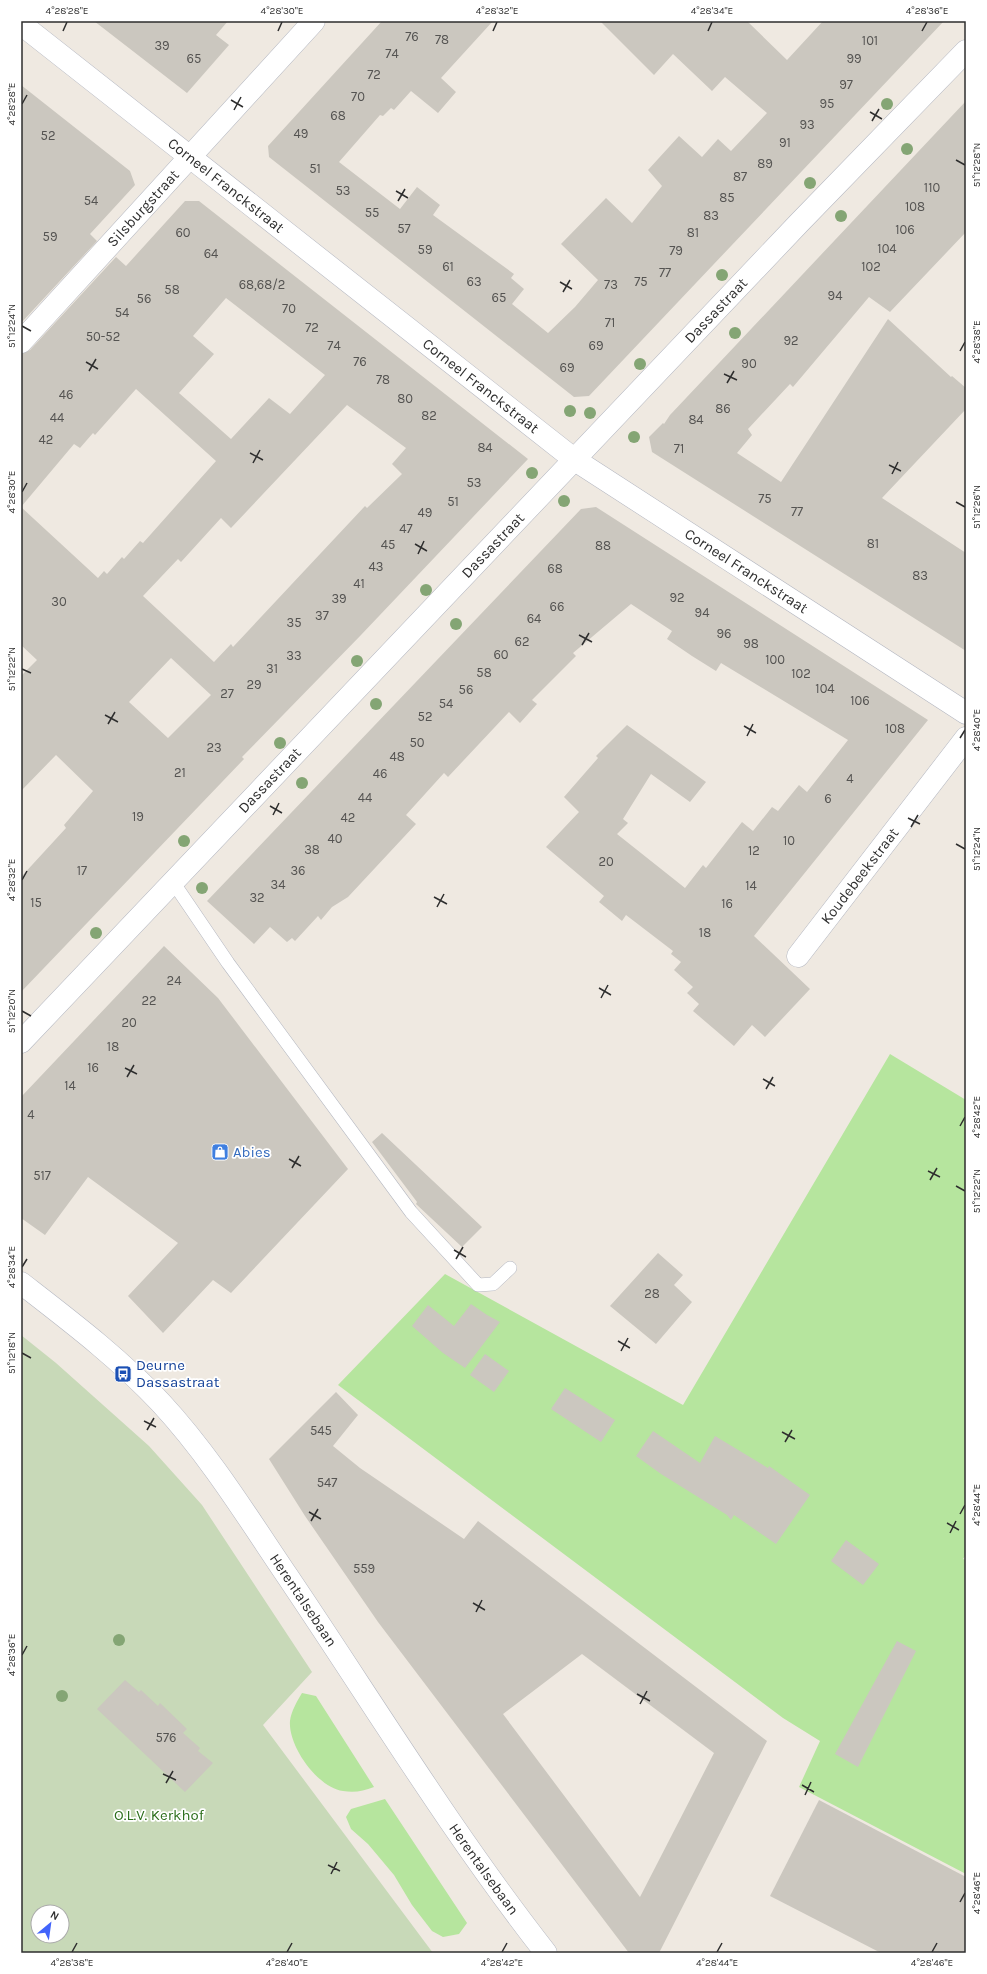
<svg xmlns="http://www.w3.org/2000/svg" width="987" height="1974" viewBox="0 0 987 1974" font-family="Karla,sans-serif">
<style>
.green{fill:#b6e59e}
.cemetery{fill:#c8d9b8;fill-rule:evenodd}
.building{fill:#cbc7bf;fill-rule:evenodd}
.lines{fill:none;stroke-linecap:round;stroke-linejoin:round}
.lane-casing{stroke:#b4b7c1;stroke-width:14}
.street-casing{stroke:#b4b7c1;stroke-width:23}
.secondary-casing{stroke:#b4b7c1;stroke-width:23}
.lane{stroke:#fff;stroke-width:13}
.street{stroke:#fff;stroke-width:22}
.secondary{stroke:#fff;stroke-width:22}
.tree{fill:#84a574}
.ticks{fill:none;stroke:#2e2e2e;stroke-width:1.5}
.labels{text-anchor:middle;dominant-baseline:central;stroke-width:3.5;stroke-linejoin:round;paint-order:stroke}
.number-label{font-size:13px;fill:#555452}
.street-label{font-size:15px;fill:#2e2e2e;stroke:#fff}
.shop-label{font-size:15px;fill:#366cbe;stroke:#fff;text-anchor:start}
.transit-label{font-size:15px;fill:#164399;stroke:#fff;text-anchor:start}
.park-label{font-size:15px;fill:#2c6e1b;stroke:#fff}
.neatline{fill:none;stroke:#2e2e2e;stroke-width:1.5}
.ticks-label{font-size:10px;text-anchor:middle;fill:#2e2e2e}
</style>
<rect width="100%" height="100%" fill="#efe9e1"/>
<g class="green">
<path d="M890,1054L966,1100V1555L963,1559L966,1560V1874L799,1787L820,1741L783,1718L338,1385L445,1274L683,1405Z"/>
<path d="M302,1693L316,1696L374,1787C363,1791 355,1793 343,1791C318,1788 288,1746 290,1721C291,1712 297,1701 302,1693Z"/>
<path d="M385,1799L467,1923L459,1934L443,1937L432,1931L412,1905L394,1875L368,1844L351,1829L346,1817L351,1809Z"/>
</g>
<path class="cemetery" d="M21,1335L56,1363L149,1446L202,1505L312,1672L263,1725L433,1953H21ZM38,1912H62V1936H38Z"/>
<g class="building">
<path d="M94,21H228L216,35L229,45L187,93Z"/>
<path d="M382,21H493L441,78L456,92L438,113L411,91L394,110L391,108L383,116L380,115L339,162L400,209L417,187L440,205L433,215L514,274L511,278L524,289L512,304L548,333L575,307L598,280L561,244L606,198L632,223L662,186L648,170L679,136L702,157L718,139L731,151L767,113L725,77L712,91L673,54L654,75L600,21H747L787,60L823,21H944L589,396L574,397L269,157L268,146Z"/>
<path d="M21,85L130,171L135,185L90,234L97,241L21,323Z"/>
<path d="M966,101V232L890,312L869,297L793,387L790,384L748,429L752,435L737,453L781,482L888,319L951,377L952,376L966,388V409L882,498L966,553V651L652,452L649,437L663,423L664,424L670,415Z"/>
<path d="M185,201H199L528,459L361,635L242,757L244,759L21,992V877L66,828L64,825L93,791L56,755L21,791V676L37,660L21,645V354L30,350L116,257L126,266ZM226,298L325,375L290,414L269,398L231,439L179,393L214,354L193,336ZM136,389L216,461L143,543L140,541L124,559L122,557L107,574L104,571L98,578L21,507L74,444L80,448L93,433L95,435ZM347,405L406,448L392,464L402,474L367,508L365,506L233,647L231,644L214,662L143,596L178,559L181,562L221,518L231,528ZM171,658L211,695L168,738L129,702Z"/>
<path d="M596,507L928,720L754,936L810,989L765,1037L752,1025L734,1046L693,1011L699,1004L687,993L693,987L674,970L681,962L671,954L673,951L626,915L622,921L599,902L604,896L546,847L579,812L564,797L598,758L596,756L627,725L706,782L690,802L651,774L623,819L628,823L617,834L685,888L703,865L706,868L742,822L753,831L772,807L778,811L799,785L807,792L848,740L721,663L716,671L692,656L667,639L672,631L631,604L573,653L576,656L532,700L537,704L520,723L509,712L448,777L444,773L406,815L416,824L348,897L332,907L321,920L318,916L295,941L292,938L287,942L270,927L254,944L207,901L581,509Z"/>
<path d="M164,946L218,998L348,1169L231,1293L213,1280L163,1333L128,1296L178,1243L88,1177L45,1235L21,1218V1097Z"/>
<path d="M382,1133L482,1227L462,1247L416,1204L417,1202L372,1142Z"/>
<path d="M658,1253L683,1275L674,1285L692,1302L656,1344L610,1306Z"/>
<path d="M471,1304L487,1315L500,1322L465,1368L443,1353L412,1326L428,1305L454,1326Z"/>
<path d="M485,1354L509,1371L494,1392L470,1375Z"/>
<path d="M565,1388L615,1420L601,1442L551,1409Z"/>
<path d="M336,1392L358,1415L333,1446L360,1468L464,1539L478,1521L767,1741L659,1953H629L378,1622L305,1516L269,1459ZM582,1654L714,1753L640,1897L503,1714Z"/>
<path d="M653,1431L700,1463L715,1436L768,1468L769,1466L810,1495L776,1544L734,1515L731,1520L727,1515L661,1474L636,1456Z"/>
<path d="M846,1540L879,1564L863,1585L831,1561Z"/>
<path d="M897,1641L916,1651L858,1767L835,1754Z"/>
<path d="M125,1680L139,1692L141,1690L158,1706L160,1703L187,1729L183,1733L200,1748L198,1751L213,1763L185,1792L97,1709Z"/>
<path d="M819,1800L966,1877V1953H881L770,1896Z"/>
</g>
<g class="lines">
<g class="lane-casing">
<path id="lane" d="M173,882L228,963L411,1212L478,1285L493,1284L510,1268"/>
</g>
<g class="street-casing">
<g id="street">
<path id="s1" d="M21,24L575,460L966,713"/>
<path id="s2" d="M21,342L314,21"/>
<path id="s3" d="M798,956L966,738"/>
<path id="s4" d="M21,1042L799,223L966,51"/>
</g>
</g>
<g class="secondary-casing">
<g id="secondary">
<path id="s5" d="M21,1283C70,1321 119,1358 161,1403C210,1456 248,1518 288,1577C373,1703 452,1833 546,1953"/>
</g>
</g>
<use href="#lane" class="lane"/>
<use href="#street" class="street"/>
<use href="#secondary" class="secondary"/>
</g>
<g class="tree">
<circle cx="887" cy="104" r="6"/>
<circle cx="907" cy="149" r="6"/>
<circle cx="810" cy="183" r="6"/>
<circle cx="841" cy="216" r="6"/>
<circle cx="722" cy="275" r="6"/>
<circle cx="735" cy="333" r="6"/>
<circle cx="640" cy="364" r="6"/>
<circle cx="570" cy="411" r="6"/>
<circle cx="590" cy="413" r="6"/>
<circle cx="634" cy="437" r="6"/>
<circle cx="532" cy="473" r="6"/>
<circle cx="564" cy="501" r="6"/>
<circle cx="426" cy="590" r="6"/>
<circle cx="456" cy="624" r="6"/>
<circle cx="357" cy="661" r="6"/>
<circle cx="376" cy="704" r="6"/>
<circle cx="280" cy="743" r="6"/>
<circle cx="302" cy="783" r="6"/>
<circle cx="184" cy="841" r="6"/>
<circle cx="202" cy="888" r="6"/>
<circle cx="96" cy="933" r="6"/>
<circle cx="119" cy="1640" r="6"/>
<circle cx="62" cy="1696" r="6"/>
</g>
<path class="ticks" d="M63,31L67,22M278,31L282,22M493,31L497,22M708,31L712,22M922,31L927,22M231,100L243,107M22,104L27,95M234,110L241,97M870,112L882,119M872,121L879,109M956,160L965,165M396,191L408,198M398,201L405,189M560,282L572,289M563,292L570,280M22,326L31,331M960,351L965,342M86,362L98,369M89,371L96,359M724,374L737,380M727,383L734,371M250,453L263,460M253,463L260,450M889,465L901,471M892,474L898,462M22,492L27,483M956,502L965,507M415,544L427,551M418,554L424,541M579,635L592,642M582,645L589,633M22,669L31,673M105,715L118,722M108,724L115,712M744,726L756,733M747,736L753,724M960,738L965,730M270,806L282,813M273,815L279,803M908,818L920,824M911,827L918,815M956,844L965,849M22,880L27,871M434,897L447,904M437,907L444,894M599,988L611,995M601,998L608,985M22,1011L31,1016M125,1068L137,1074M127,1077L134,1065M763,1079L775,1086M766,1089L773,1077M960,1126L965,1117M289,1159L301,1166M292,1168L299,1156M928,1171L940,1177M930,1180L937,1168M956,1186L965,1191M454,1250L466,1257M456,1259L463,1247M22,1267L27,1259M618,1341L630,1348M621,1351L628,1338M22,1353L31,1358M144,1421L156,1427M147,1430L154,1418M782,1432L795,1439M785,1442L792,1430M309,1512L321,1519M960,1514L965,1505M311,1521L318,1509M947,1523L959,1530M950,1533L956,1521M473,1603L485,1610M476,1612L482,1600M22,1655L27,1646M637,1694L650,1701M640,1704L647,1691M163,1774L176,1780M166,1783L173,1771M802,1785L814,1792M805,1795L811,1782M328,1865L340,1871M331,1874L337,1862M960,1902L965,1893M72,1952L77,1943M287,1952L292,1943M502,1952L507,1943M717,1952L722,1943M932,1952L937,1943"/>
<defs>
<g id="shop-square" transform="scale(0.9)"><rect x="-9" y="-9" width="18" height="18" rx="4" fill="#3f7fe0" stroke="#fff"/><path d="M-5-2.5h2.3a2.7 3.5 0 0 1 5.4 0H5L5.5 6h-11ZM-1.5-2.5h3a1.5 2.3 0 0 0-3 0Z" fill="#fff"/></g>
<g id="bus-square" transform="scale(0.9)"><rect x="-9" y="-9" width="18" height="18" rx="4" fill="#1a4fb4" stroke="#fff"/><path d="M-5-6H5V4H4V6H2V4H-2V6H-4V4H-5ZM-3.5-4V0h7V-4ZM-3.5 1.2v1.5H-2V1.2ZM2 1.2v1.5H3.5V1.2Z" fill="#fff"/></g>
</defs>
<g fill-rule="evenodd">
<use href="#shop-square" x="220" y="1152"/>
<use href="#bus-square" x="123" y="1374"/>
</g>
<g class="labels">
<g class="number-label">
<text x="412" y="36">76</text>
<text x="442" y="39">78</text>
<text x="870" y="40">101</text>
<text x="162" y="45">39</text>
<text x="392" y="53">74</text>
<text x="194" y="58">65</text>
<text x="854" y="58">99</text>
<text x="374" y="74">72</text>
<text x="846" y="84">97</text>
<text x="358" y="96">70</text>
<text x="827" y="103">95</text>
<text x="338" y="115">68</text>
<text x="807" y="124">93</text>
<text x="301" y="133">49</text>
<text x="48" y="135">52</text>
<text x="785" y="142">91</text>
<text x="765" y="163">89</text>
<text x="315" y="168">51</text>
<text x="740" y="176">87</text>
<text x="932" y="187">110</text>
<text x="343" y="190">53</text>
<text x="727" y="197">85</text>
<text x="91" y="200">54</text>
<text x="915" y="206">108</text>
<text x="372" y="212">55</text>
<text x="711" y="215">83</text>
<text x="404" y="228">57</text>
<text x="905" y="229">106</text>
<text x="183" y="232">60</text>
<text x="693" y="232">81</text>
<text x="50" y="236">59</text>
<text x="887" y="248">104</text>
<text x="425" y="249">59</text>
<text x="676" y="250">79</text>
<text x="211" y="253">64</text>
<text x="448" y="266">61</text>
<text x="871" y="266">102</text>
<text x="665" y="272">77</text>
<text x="474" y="281">63</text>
<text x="641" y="281">75</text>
<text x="262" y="284">68,68/2</text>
<text x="611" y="284">73</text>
<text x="172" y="289">58</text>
<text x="835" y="295">94</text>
<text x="499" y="297">65</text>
<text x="144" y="298">56</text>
<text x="289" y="308">70</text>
<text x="122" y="312">54</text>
<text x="610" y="322">71</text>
<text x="312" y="327">72</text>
<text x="103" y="336">50-52</text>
<text x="791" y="340">92</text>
<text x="334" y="345">74</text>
<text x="596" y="345">69</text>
<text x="360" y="361">76</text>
<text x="749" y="363">90</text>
<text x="567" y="367">69</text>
<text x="383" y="379">78</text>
<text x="66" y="394">46</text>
<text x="405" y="398">80</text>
<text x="723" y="408">86</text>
<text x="429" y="415">82</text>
<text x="57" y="417">44</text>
<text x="696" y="419">84</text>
<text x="46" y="439">42</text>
<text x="485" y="447">84</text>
<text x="679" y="448">71</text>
<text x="474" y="482">53</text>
<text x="765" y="498">75</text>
<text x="453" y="501">51</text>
<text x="797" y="511">77</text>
<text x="425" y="512">49</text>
<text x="406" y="528">47</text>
<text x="873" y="543">81</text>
<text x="388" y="544">45</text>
<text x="603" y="545">88</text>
<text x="376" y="566">43</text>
<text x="555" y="568">68</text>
<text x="920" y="575">83</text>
<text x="359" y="583">41</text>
<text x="677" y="597">92</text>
<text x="339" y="598">39</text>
<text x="59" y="601">30</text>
<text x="557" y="606">66</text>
<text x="702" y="612">94</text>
<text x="322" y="615">37</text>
<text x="534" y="618">64</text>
<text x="294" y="622">35</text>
<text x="724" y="633">96</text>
<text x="522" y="641">62</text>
<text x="751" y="643">98</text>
<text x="501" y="654">60</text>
<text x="294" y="655">33</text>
<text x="775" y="659">100</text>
<text x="272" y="668">31</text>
<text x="484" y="672">58</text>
<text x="801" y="673">102</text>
<text x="254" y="684">29</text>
<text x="825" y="688">104</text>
<text x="466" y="689">56</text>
<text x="227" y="693">27</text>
<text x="860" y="700">106</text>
<text x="446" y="703">54</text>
<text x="425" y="716">52</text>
<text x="895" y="728">108</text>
<text x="417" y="742">50</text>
<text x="214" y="747">23</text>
<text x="397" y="756">48</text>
<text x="180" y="772">21</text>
<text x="380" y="773">46</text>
<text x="850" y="778">4</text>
<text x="365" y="797">44</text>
<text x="828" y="798">6</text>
<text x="138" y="816">19</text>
<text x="348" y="817">42</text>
<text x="335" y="838">40</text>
<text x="789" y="840">10</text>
<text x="312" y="849">38</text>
<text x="754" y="850">12</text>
<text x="606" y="861">20</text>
<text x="82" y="870">17</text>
<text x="298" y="870">36</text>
<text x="278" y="884">34</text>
<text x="751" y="885">14</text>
<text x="257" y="897">32</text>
<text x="36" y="902">15</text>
<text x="727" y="903">16</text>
<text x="705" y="932">18</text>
<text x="174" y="980">24</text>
<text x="149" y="1000">22</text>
<text x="129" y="1022">20</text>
<text x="113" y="1046">18</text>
<text x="93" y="1067">16</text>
<text x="70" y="1085">14</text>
<text x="31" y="1114">4</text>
<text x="42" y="1175">517</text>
<text x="652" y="1293">28</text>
<text x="321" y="1430">545</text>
<text x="327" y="1482">547</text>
<text x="364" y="1568">559</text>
<text x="166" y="1737">576</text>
</g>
<g class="street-label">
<text stroke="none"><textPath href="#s1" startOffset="261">Corneel Franckstraat</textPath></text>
<text stroke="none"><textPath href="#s2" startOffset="181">Silsburgstraat</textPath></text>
<text stroke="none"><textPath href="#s4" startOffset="1009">Dassastraat</textPath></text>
<text stroke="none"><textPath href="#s1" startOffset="585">Corneel Franckstraat</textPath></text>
<text stroke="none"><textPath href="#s4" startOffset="685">Dassastraat</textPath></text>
<text stroke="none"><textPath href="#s1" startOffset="909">Corneel Franckstraat</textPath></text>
<text stroke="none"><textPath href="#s4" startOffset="361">Dassastraat</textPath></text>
<text stroke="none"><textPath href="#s3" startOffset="101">Koudebeekstraat</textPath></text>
<text stroke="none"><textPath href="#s5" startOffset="428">Herentalsebaan</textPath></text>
<text stroke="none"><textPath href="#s5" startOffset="752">Herentalsebaan</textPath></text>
</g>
<g class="shop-label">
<text x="233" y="1152">Abies</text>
</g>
<g class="transit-label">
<text x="136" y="1365">Deurne<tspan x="136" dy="17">Dassastraat</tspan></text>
</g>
<g class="park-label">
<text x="159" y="1815">O.L.V. Kerkhof</text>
</g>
</g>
<rect width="987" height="1974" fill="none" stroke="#ffffff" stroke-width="44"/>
<g transform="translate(50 1924) rotate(29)"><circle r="19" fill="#ffffff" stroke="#ababab"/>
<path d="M0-3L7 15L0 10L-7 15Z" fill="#4264fb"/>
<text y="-6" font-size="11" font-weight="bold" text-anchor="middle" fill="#2e2e2e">N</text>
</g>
<rect x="22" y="22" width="943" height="1930" class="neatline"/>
<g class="ticks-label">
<text x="67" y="14">4°28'28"E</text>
<text x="282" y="14">4°28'30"E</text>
<text x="497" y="14">4°28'32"E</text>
<text x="712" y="14">4°28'34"E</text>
<text x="927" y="14">4°28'36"E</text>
<text transform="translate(11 104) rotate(-90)" y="4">4°28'28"E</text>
<text transform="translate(976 165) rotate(-90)" y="4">51°12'28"N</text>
<text transform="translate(11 326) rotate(-90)" y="4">51°12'24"N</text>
<text transform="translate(976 342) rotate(-90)" y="4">4°28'38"E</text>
<text transform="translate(11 492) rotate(-90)" y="4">4°28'30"E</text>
<text transform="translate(976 507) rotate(-90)" y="4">51°12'26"N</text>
<text transform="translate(11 669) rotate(-90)" y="4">51°12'22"N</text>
<text transform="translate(976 730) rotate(-90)" y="4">4°28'40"E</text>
<text transform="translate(976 849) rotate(-90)" y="4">51°12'24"N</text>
<text transform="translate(11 880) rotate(-90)" y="4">4°28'32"E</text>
<text transform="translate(11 1011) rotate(-90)" y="4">51°12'20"N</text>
<text transform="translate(976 1117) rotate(-90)" y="4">4°28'42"E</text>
<text transform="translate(976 1191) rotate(-90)" y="4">51°12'22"N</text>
<text transform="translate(11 1267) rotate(-90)" y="4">4°28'34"E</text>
<text transform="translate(11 1353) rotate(-90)" y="4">51°12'18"N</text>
<text transform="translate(976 1505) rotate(-90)" y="4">4°28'44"E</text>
<text transform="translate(11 1655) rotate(-90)" y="4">4°28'36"E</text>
<text transform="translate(976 1893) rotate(-90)" y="4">4°28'46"E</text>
<text x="72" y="1966">4°28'38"E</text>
<text x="287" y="1966">4°28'40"E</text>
<text x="502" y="1966">4°28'42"E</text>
<text x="717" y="1966">4°28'44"E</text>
<text x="932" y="1966">4°28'46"E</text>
</g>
</svg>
